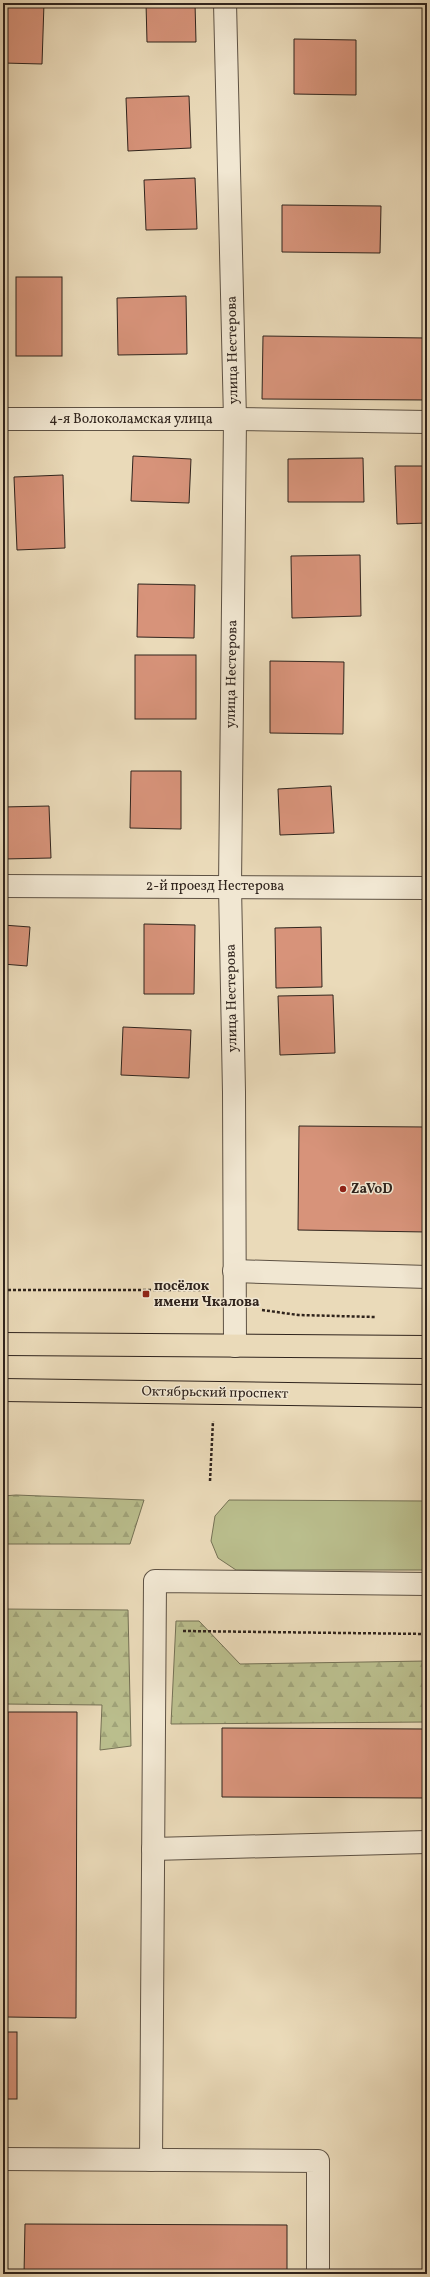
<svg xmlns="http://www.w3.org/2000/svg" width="430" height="2277" viewBox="0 0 430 2277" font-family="Vollkorn,serif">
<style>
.green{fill:#babe8d;stroke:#757155}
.forest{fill:url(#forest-firs);stroke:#757155}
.building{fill:#d7937a;stroke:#30241d}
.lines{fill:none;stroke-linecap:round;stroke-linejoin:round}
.minor-casing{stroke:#5e5244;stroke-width:24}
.major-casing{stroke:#30241d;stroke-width:24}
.path{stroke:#30241d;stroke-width:2.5;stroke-dasharray:3 2;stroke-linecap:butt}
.minor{stroke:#f1e7d2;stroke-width:22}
.major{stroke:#eadab9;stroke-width:22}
.poi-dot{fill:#8f2418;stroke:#f1e7d2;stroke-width:1.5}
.labels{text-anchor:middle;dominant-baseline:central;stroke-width:3;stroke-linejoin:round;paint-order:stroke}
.street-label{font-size:14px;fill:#30241d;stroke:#f1e7d2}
.poi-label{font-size:14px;font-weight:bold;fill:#30241d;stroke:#f1e7d2;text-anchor:start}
</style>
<defs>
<pattern id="forest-firs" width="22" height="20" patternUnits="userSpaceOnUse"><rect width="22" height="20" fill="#babe8d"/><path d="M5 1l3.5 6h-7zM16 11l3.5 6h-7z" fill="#a0a379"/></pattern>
</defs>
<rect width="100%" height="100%" fill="#eadab9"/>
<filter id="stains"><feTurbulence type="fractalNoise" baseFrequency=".005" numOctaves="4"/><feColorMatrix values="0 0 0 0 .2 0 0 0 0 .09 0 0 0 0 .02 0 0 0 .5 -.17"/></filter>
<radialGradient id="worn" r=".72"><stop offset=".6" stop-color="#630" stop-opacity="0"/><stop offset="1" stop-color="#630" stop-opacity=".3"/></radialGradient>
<path class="green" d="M229,1500L427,1501V1570H236L218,1558L211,1541L215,1516Z"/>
<g class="forest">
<path d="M16,1495L144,1500L130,1544H3V1496Z"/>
<path d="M3,1609L128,1610L131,1746L100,1750L102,1705L3,1704Z"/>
<path d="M176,1621H199L240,1664L427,1661V1722L171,1724Z"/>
</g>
<g class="building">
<path d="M3,3H44L42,64L3,63Z"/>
<path d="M146,3H195L196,42H147Z"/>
<path d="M294,39L356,40V95L294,94Z"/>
<path d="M189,96L191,148L128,151L126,98Z"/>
<path d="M195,178L197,229L146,230L144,180Z"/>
<path d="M282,205L381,206L380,253L282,252Z"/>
<rect x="16" y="277" width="46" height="79"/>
<path d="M186,296L187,354L118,355L117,298Z"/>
<path d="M263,336L427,338V400L262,399Z"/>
<path d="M133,456L191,459L189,503L131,501Z"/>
<path d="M363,458L364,502H288V459Z"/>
<path d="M395,466H427V523L397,524Z"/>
<path d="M63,475L65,548L17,550L14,477Z"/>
<path d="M360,555L361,616L292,618L291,556Z"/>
<path d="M138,584L195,585L194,638L137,637Z"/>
<rect x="135" y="655" width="61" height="64"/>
<path d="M270,661L344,662L343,734L270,733Z"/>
<path d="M131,771H181V829L130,828Z"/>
<path d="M331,786L334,833L280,835L278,789Z"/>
<path d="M49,806L51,858L3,859V807Z"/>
<path d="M144,924L195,925L194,994H144Z"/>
<path d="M3,925L30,927L27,966L3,964Z"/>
<path d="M321,927L322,987L276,988L275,928Z"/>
<path d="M333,995L335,1053L280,1055L278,996Z"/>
<path d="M123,1027L191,1030L189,1078L121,1075Z"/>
<path d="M299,1126L427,1127V1232L298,1230Z"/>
<path d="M8,1712H77L76,2018L7,2017Z"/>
<path d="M222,1728L427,1729V1798L222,1797Z"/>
<rect x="3" y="2032" width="14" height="67"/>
<path d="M25,2224L287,2225V2274H24Z"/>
</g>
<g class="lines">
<g class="minor-casing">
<g id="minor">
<path d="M225,3L235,419L230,886L234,1092L235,1346"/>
<path d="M3,419H235L427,422"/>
<path d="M3,886L427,888"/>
<path d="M234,1271L427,1277"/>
<path d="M153,1849L427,1842"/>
<path d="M3,2159L318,2161V2274"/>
<path d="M151,2160L155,1581L427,1584"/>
</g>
</g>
<g class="major-casing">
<g id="major">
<path d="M3,1344L427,1347"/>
<path d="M3,1390L427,1396"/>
</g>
</g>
<g class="path">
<path d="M3,1290H207"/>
<path d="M262,1310L298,1315L375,1317"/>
<path d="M210,1481L213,1421"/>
<path d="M183,1631L427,1634"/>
</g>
<use href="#minor" class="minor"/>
<use href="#major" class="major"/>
</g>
<g class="poi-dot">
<circle cx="343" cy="1189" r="4"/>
<rect x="142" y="1290" width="8" height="8" rx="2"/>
</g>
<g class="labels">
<g class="street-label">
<text transform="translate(233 350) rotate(-91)">улица Нестерова</text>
<text x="131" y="419">4-я Волоколамская улица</text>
<text transform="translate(232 674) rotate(-89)">улица Нестерова</text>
<text x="215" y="886">2-й проезд Нестерова</text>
<text transform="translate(232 998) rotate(-91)">улица Нестерова</text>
<text transform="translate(215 1393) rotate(1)">Октябрьский проспект</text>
</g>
<g class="poi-label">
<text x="351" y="1189">ZaVoD</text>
<text x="154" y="1286">посёлок<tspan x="154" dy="16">имени Чкалова</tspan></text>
</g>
</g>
<rect width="430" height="2277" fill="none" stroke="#eadab9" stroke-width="16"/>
<rect x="4" y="4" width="422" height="2269" fill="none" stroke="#30241d" stroke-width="2"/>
<rect x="8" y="8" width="414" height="2261" fill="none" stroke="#30241d"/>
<rect width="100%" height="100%" filter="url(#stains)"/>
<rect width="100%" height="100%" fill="url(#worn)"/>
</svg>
